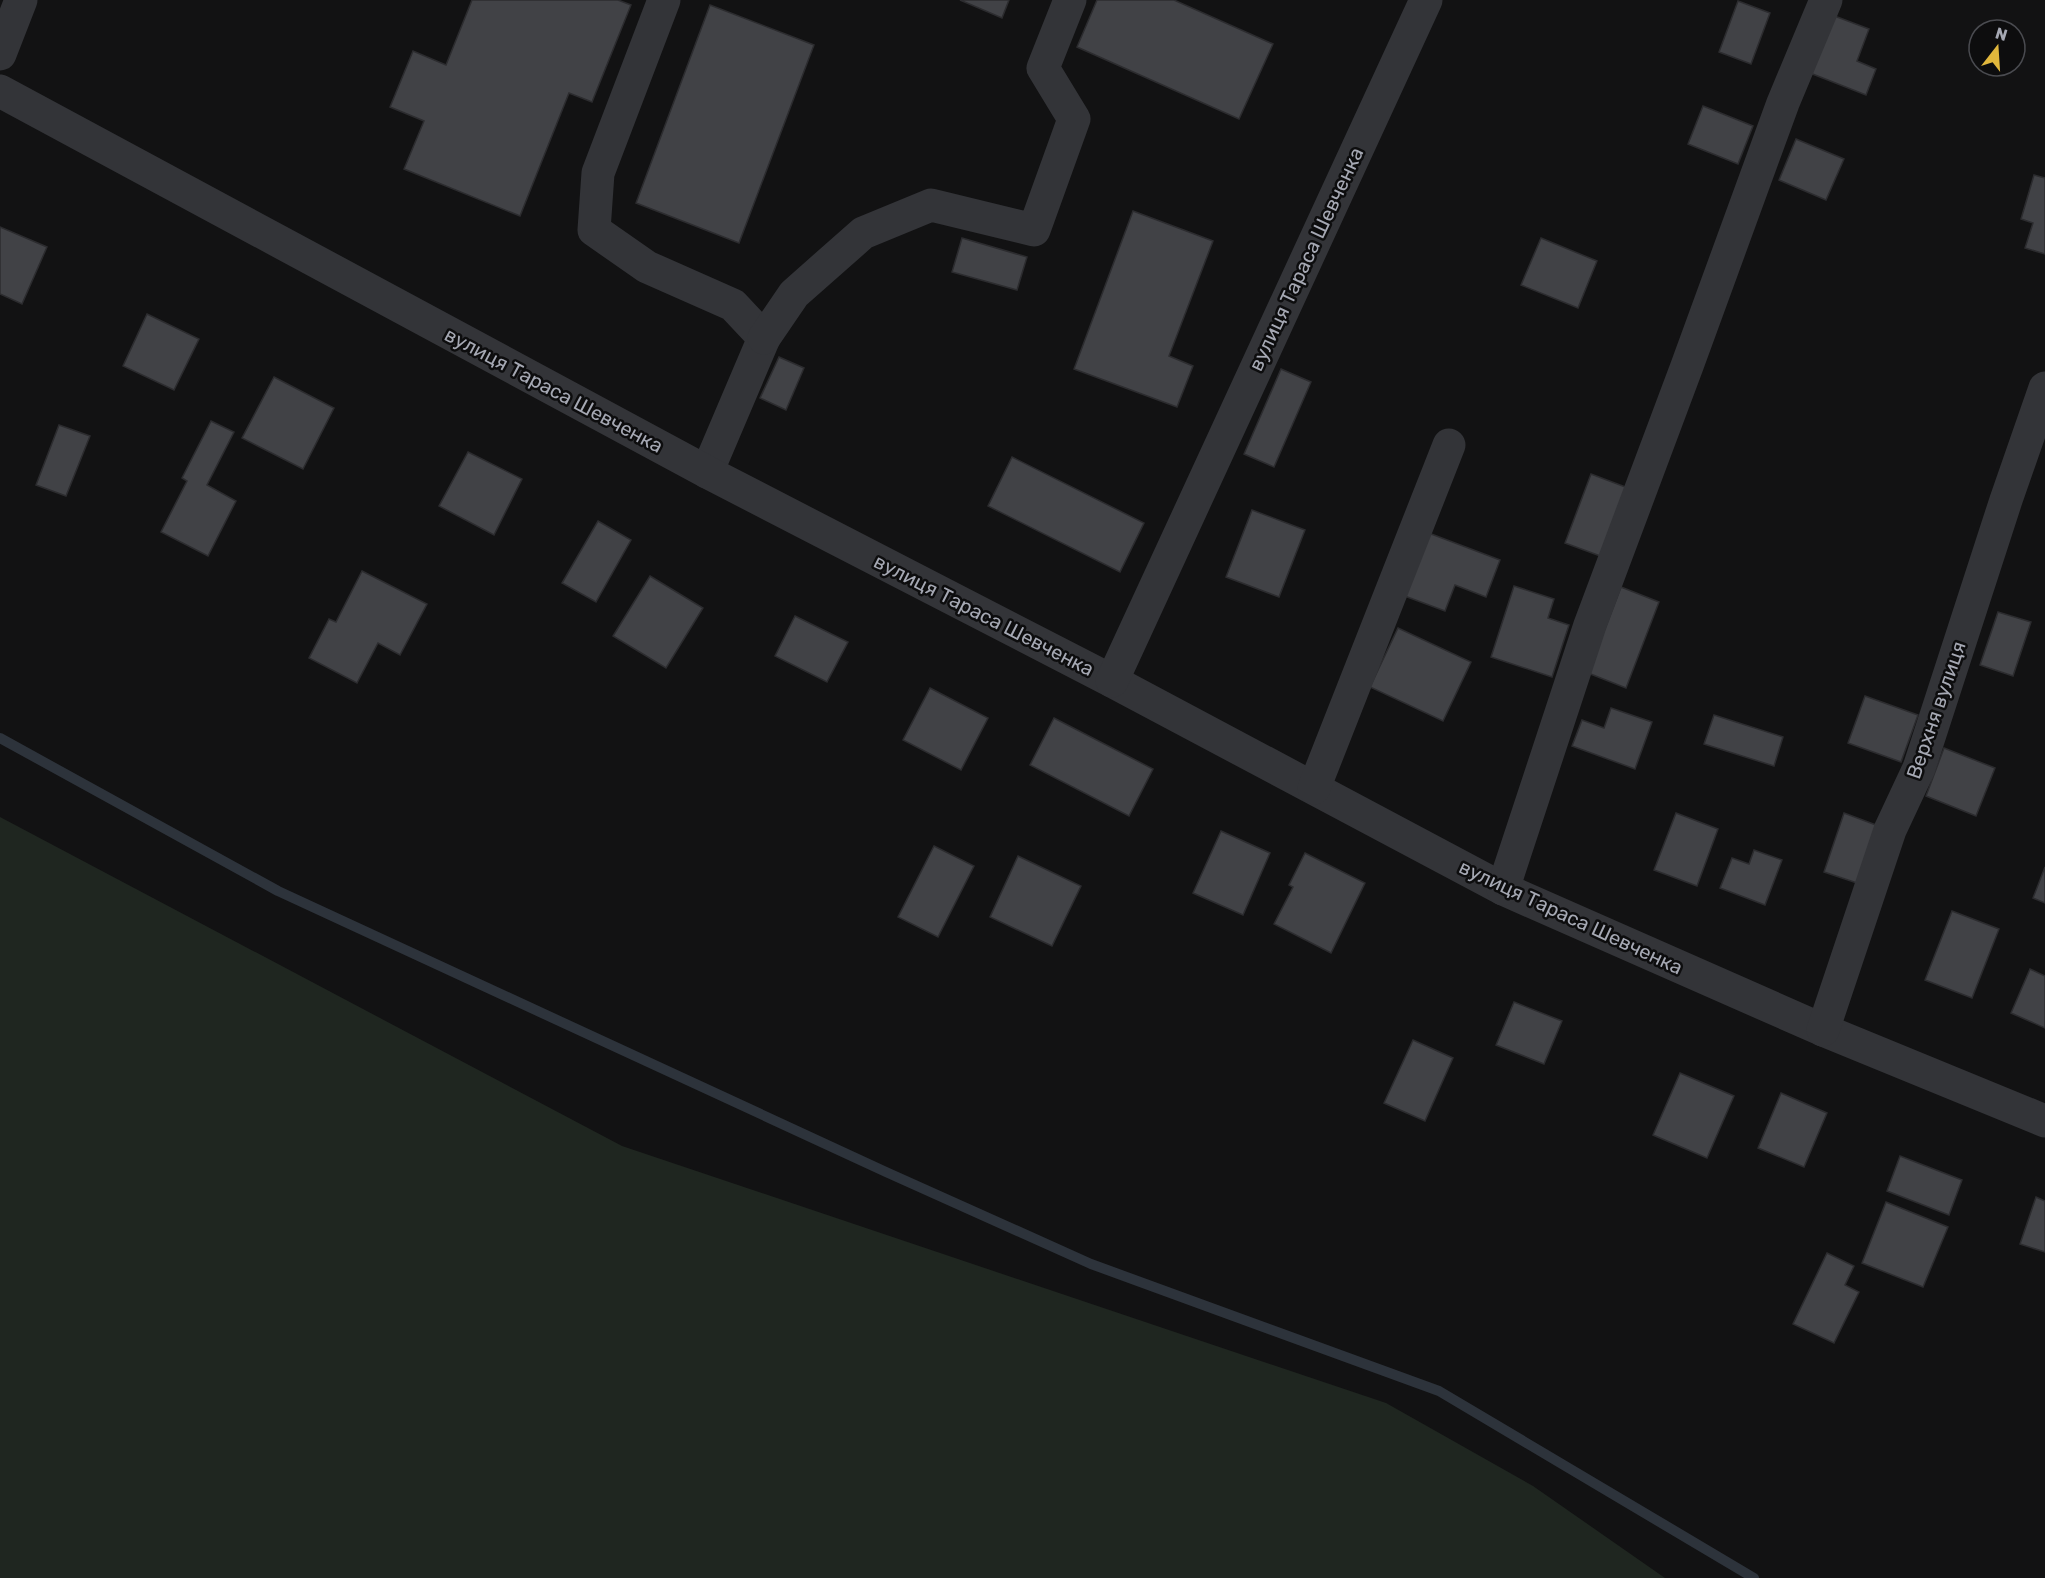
<svg xmlns="http://www.w3.org/2000/svg" width="2045" height="1578" viewBox="0 0 2045 1578" font-family="Rubik,sans-serif">
<style>
.green{fill:#1f2620}
.lines{fill:none;stroke-linecap:round;stroke-linejoin:round}
.stream{stroke:#2d333b;stroke-width:10}
.building{fill:#414246;stroke:#2c2c2f;stroke-width:1.5}
.minor{stroke:#333438;stroke-width:33}
.labels{text-anchor:middle;dominant-baseline:central;stroke-width:5;stroke-linejoin:round;paint-order:stroke}
.street-label{font-size:20px;fill:#a5a8b3;stroke:#0d0d0e}
</style>
<rect width="100%" height="100%" fill="#121213"/>
<path class="green" d="M0,817L622,1146L1386,1403L1533,1486L1665,1578H0Z"/>
<g class="lines">
<path class="stream" d="M0,738L278,891L886,1172L1091,1264L1439,1391L1754,1578"/>
</g>
<g class="building">
<path d="M472,0H618L631,5L592,102L569,93L520,216L404,169L424,121L390,107L413,51L446,65Z"/>
<path d="M960,0H1009L1002,18Z"/>
<path d="M1097,0H1174L1273,44L1239,119L1077,47Z"/>
<path d="M1738,1L1770,13L1751,64L1719,52Z"/>
<path d="M710,5L814,45L739,243L636,203Z"/>
<path d="M1832,15L1869,29L1857,61L1876,69L1866,95L1810,73Z"/>
<path d="M1703,106L1753,126L1738,164L1688,144Z"/>
<path d="M1796,139L1844,159L1826,200L1779,180Z"/>
<path d="M2034,175L2045,178V254L2025,248L2033,223L2021,219Z"/>
<path d="M1133,211L1213,241L1169,356L1193,366L1177,407L1074,369Z"/>
<path d="M0,227L47,247L22,304L0,294Z"/>
<path d="M962,238L1027,257L1017,290L952,272Z"/>
<path d="M1541,238L1597,261L1578,308L1521,285Z"/>
<path d="M147,314L199,339L174,390L123,366Z"/>
<path d="M779,357L804,368L786,410L760,398Z"/>
<path d="M1281,369L1311,382L1274,467L1244,454Z"/>
<path d="M274,377L334,408L303,469L242,438Z"/>
<path d="M211,421L234,432L207,485L236,501L208,556L161,532L187,481L182,478Z"/>
<path d="M59,425L90,436L66,496L36,485Z"/>
<path d="M468,452L522,479L494,535L439,506Z"/>
<path d="M1012,457L1144,523L1120,572L988,506Z"/>
<path d="M1591,474L1628,488L1603,557L1565,543Z"/>
<path d="M1252,510L1305,530L1279,597L1226,577Z"/>
<path d="M598,521L631,540L596,602L562,583Z"/>
<path d="M1426,532L1500,560L1486,597L1455,585L1445,611L1402,595Z"/>
<path d="M362,571L427,604L400,655L378,643L357,683L309,658L329,619L336,622Z"/>
<path d="M650,576L703,608L666,668L613,636Z"/>
<path d="M1514,586L1554,599L1548,618L1569,625L1552,677L1491,657Z"/>
<path d="M1621,587L1659,602L1626,688L1588,673Z"/>
<path d="M1998,612L2031,622L2013,676L1980,665Z"/>
<path d="M795,616L848,642L827,682L775,656Z"/>
<path d="M1398,628L1471,662L1443,721L1370,687Z"/>
<path d="M930,688L988,718L961,770L903,740Z"/>
<path d="M1865,696L1918,715L1901,762L1848,743Z"/>
<path d="M1611,708L1652,722L1635,769L1572,746L1582,720L1604,728Z"/>
<path d="M1714,715L1783,737L1774,766L1704,744Z"/>
<path d="M1054,718L1153,769L1129,816L1030,765Z"/>
<path d="M1944,748L1995,768L1976,816L1926,796Z"/>
<path d="M1676,813L1718,829L1697,886L1654,870Z"/>
<path d="M1844,813L1876,825L1857,883L1824,872Z"/>
<path d="M1221,831L1270,853L1243,915L1193,893Z"/>
<path d="M934,846L974,866L938,937L898,917Z"/>
<path d="M1754,850L1782,860L1765,905L1720,888L1732,858L1749,864Z"/>
<path d="M1305,853L1365,883L1331,953L1274,924L1293,887L1289,885Z"/>
<path d="M1018,856L1081,886L1052,946L990,917Z"/>
<path d="M2045,867V903L2033,898Z"/>
<path d="M1952,911L1999,929L1972,998L1925,980Z"/>
<path d="M2030,969L2045,976V1028L2011,1013Z"/>
<path d="M1514,1002L1562,1021L1544,1064L1496,1045Z"/>
<path d="M1413,1040L1453,1058L1425,1121L1384,1103Z"/>
<path d="M1680,1073L1734,1096L1707,1158L1653,1135Z"/>
<path d="M1781,1093L1827,1113L1804,1167L1758,1148Z"/>
<path d="M1900,1156L1962,1180L1949,1215L1887,1191Z"/>
<path d="M2036,1197L2045,1201V1252L2020,1244Z"/>
<path d="M1886,1202L1948,1227L1923,1287L1862,1263Z"/>
<path d="M1827,1253L1854,1266L1845,1285L1859,1292L1834,1343L1793,1324Z"/>
</g>
<g class="lines">
<g class="minor">
<path d="M664,0L598,173L594,230L647,267L733,305L764,338L707,472"/>
<path d="M0,54L21,0"/>
<path d="M0,91L707,472L1112,681L1503,889L1823,1030L2045,1121"/>
<path d="M764,338L794,294L863,233L931,205L1034,230L1074,119L1043,68L1070,0"/>
<path d="M1112,681L1426,0"/>
<path d="M1314,788L1449,445"/>
<path d="M1503,889L1590,625L1687,366L1783,103L1826,0"/>
<path d="M1823,1030L1890,830L1919,768L2006,500L2045,388"/>
</g>
</g>
<g class="labels">
<g class="street-label">
<text transform="translate(1306 259) rotate(-65)">вулиця Тараса Шевченка</text>
<text transform="translate(554 390) rotate(28)">вулиця Тараса Шевченка</text>
<text transform="translate(984 615) rotate(27)">вулиця Тараса Шевченка</text>
<text transform="translate(1936 710) rotate(-71)">Верхня вулиця</text>
<text transform="translate(1571 917) rotate(25)">вулиця Тараса Шевченка</text>
</g>
</g>
<g transform="translate(1997 48) rotate(17)"><circle r="28" fill="#0d0d0e" stroke="#4a4b50" stroke-width="1.5"/>
<path d="M0-4.5L10 22L0 15L-10 22Z" fill="#e1b73c"/>
<text y="-9" font-size="16" font-weight="bold" text-anchor="middle" fill="#a5a8b3">N</text>
</g>
</svg>
